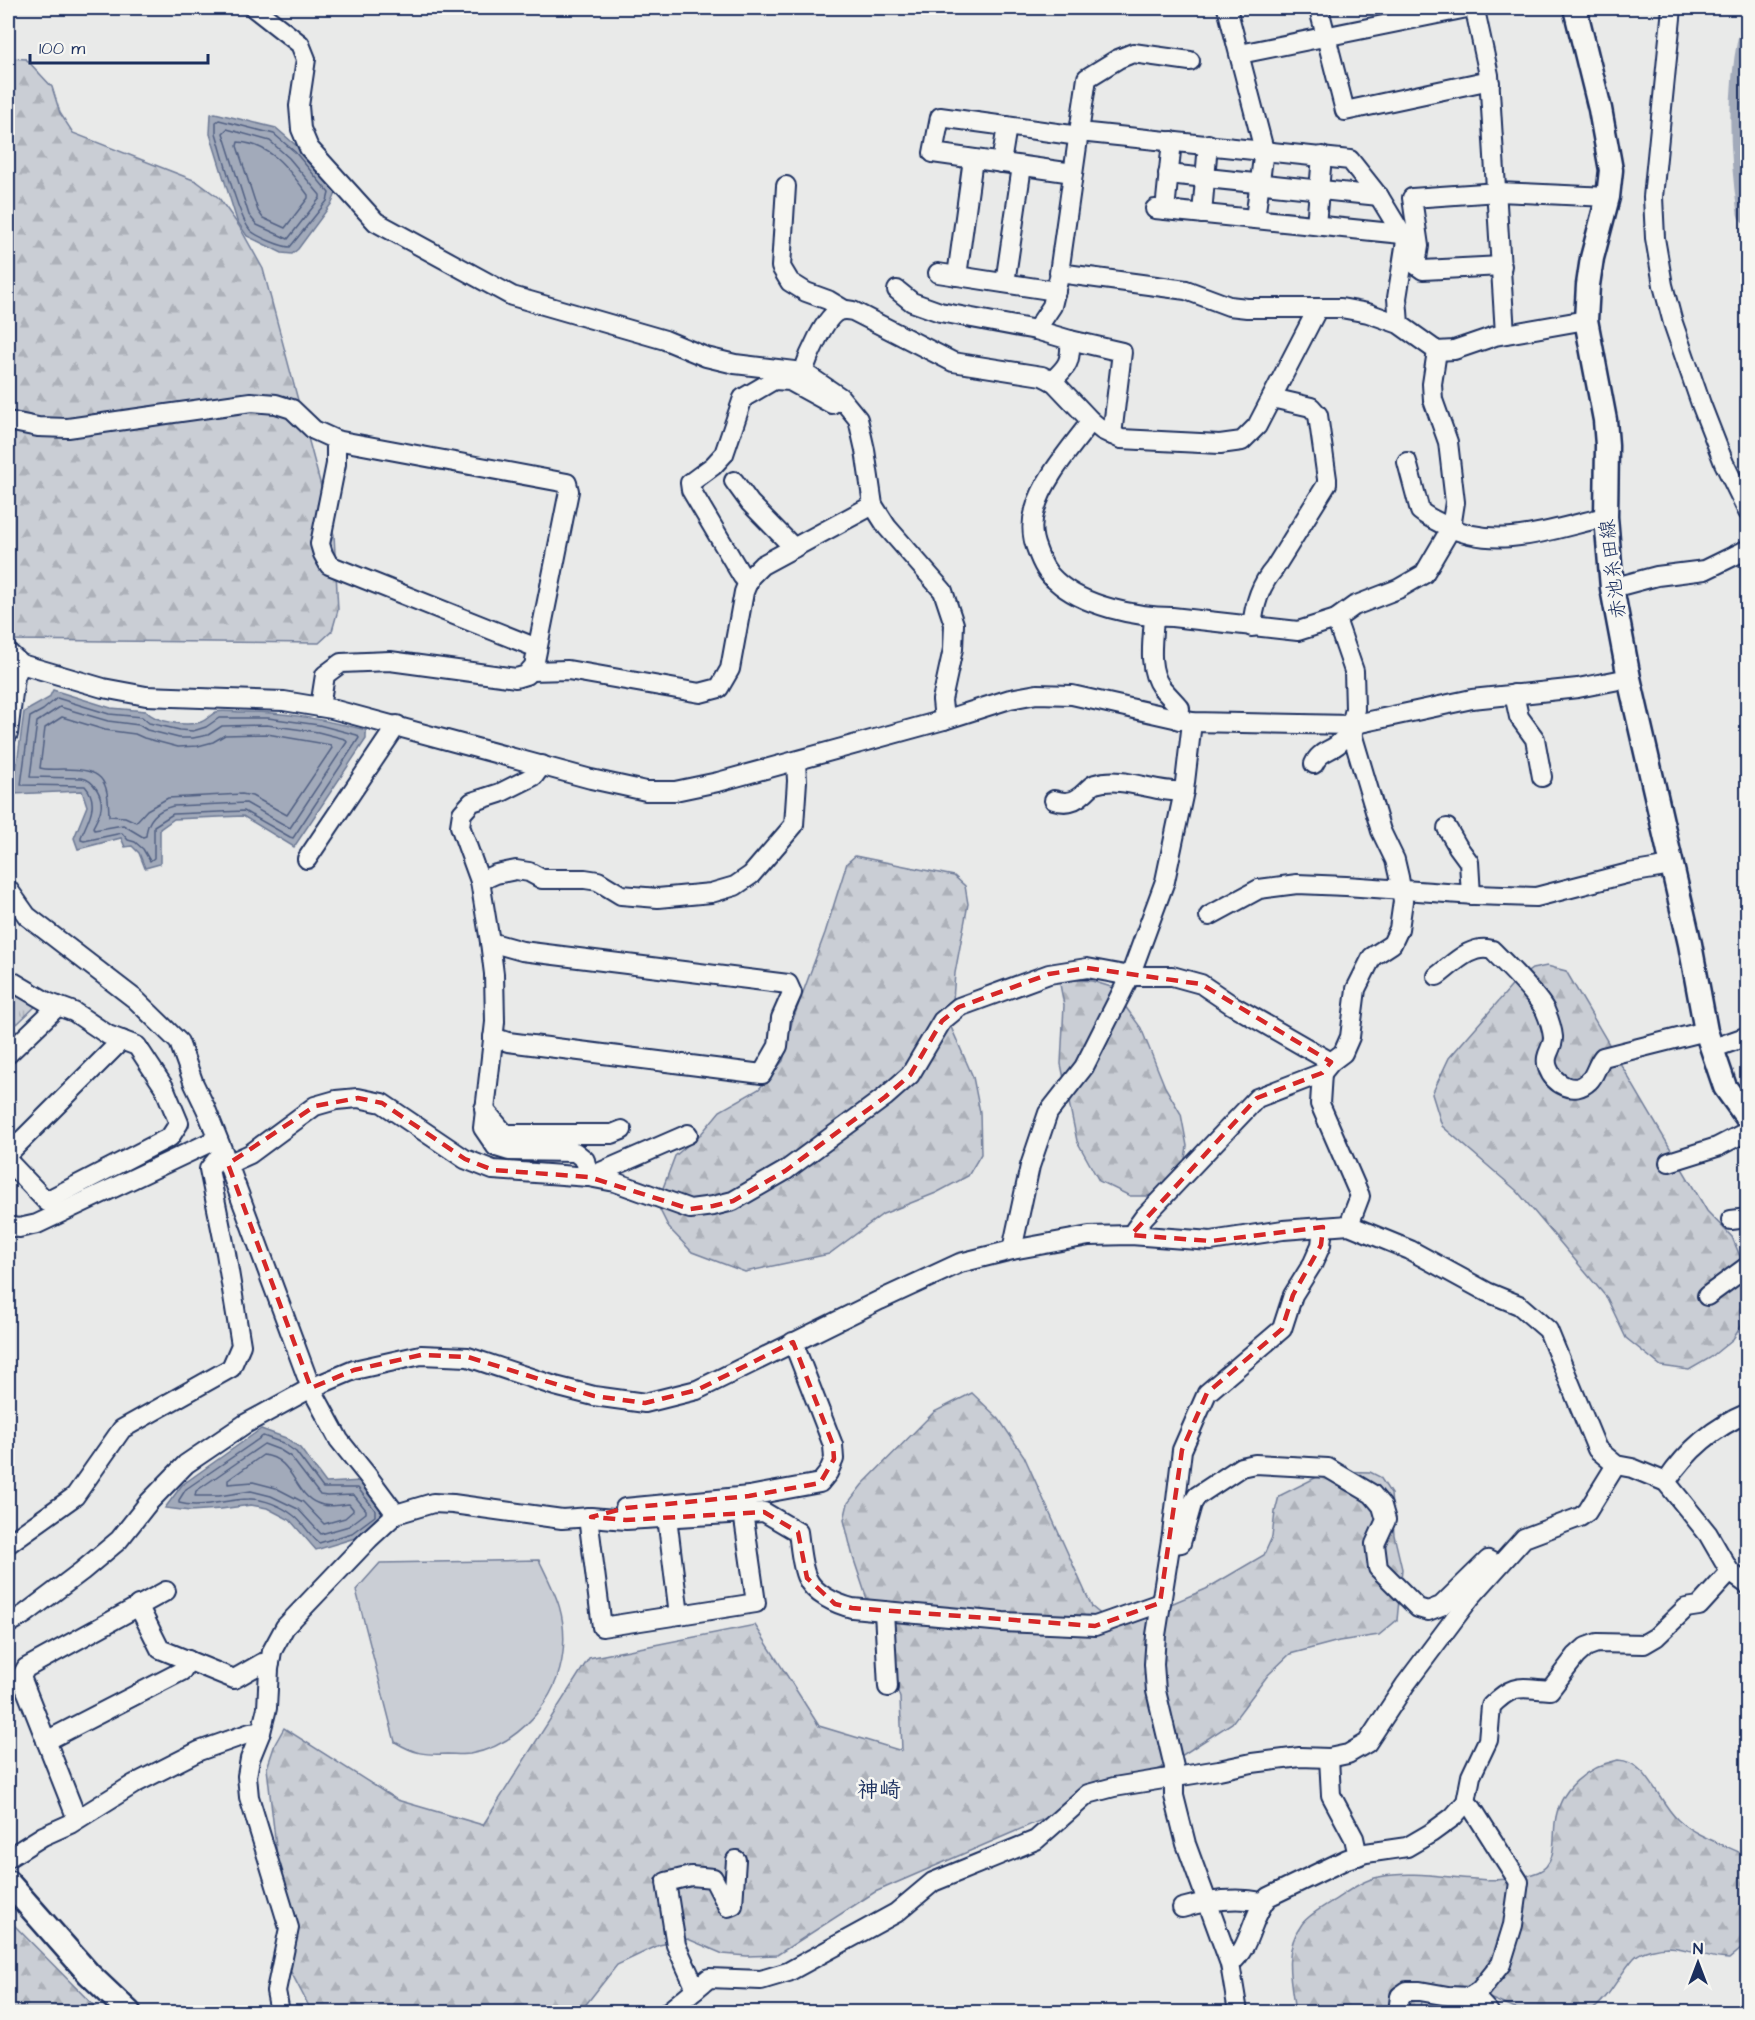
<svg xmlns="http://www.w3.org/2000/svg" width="1755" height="2020" viewBox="0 0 1755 2020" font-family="'Architects Daughter','Klee One',sans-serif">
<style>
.green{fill:#caced5;stroke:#727e9a;stroke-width:1.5}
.forest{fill:url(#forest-firs);stroke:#727e9a;stroke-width:1.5}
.park{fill:url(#park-tufts);stroke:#727e9a;stroke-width:1.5}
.water{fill:#a2aaba;stroke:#6c7995;stroke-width:1.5}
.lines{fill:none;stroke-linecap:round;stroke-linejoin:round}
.shore{stroke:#516083;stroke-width:1.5}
.river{stroke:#a2aaba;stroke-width:21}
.minor-casing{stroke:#1b2f5e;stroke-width:22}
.major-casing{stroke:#1b2f5e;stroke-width:27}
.minor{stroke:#f6f6f2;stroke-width:18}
.major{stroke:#f6f6f2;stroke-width:22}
.marked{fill:none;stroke:#d62828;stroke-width:4.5;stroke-dasharray:12 8;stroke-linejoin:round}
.labels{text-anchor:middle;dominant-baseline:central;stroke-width:5;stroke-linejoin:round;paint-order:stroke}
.street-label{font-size:20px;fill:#1b2f5e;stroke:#f6f6f2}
.quarter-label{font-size:22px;font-weight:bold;fill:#1b2f5e;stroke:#f6f6f2}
</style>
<defs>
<pattern id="forest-firs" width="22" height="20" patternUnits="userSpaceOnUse" patternTransform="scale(1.5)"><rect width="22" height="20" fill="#caced5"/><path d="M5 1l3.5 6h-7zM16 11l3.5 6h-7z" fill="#adb1b9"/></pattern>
<pattern id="park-tufts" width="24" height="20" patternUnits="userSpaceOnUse" patternTransform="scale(1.5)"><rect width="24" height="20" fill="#caced5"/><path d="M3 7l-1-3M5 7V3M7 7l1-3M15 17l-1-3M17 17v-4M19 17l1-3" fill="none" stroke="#adb1b9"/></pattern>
</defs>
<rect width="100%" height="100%" fill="#e9eae9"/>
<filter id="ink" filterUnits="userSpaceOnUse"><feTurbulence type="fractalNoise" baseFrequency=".0167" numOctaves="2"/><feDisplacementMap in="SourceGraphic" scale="12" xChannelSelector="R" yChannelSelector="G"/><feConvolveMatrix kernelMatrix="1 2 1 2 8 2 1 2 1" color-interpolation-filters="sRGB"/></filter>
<g filter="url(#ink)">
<path class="green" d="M539,1560C555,1593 567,1614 563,1652C558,1700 519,1745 470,1754C463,1755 454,1754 447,1754C424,1755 415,1754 395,1742L356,1590L380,1563Z"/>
<g class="forest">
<path d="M8,58L26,59L52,87L60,113L73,133L196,181L219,198L239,226L263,269L334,535L338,610L332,631L319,643L8,640Z"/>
<path d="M855,856L954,876L965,886L968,904L955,973L951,1027L973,1077L980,1112L981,1154L968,1176L936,1193L883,1214L829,1254L745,1272L692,1252L669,1228L660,1210L663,1188L675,1156L701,1134L720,1111L759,1089L783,1061L792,1022L825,933L847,863Z"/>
<path d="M1547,966L1566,971L1707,1211L1732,1237L1748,1275L1747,1317L1733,1339L1710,1358L1689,1370L1661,1366L1626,1338L1607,1298L1517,1191L1442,1126L1432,1094L1449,1058L1517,980L1532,969Z"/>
<path d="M1059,979L1092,981L1111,987L1141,1028L1165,1087L1181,1114L1187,1146L1183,1171L1167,1190L1148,1196H1130L1099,1181L1077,1141L1061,1064L1064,1005Z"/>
<path d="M972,1393L999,1419L1024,1456L1092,1607L1109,1621H1131L1206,1589L1264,1555L1272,1537L1275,1512L1279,1496L1329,1471L1370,1472L1380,1477L1391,1494L1394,1535L1402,1569L1397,1620L1379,1635L1339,1641L1290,1654L1268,1675L1232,1723L1164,1767L875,1892L777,1955L747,1956L723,1954L688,1939L659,1945L617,1965L580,2012H312L290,1970L267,1768L275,1744L284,1728L397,1800L483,1825L589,1658L755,1625L819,1726L902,1751L900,1698L853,1557L844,1520L848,1503L862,1485L934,1412Z"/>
<path d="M1618,1760C1648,1761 1658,1802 1678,1820C1697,1837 1724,1844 1747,1856V1935L1742,1948L1729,1959C1709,1959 1690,1948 1669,1947C1659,1947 1641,1950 1634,1958C1618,1976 1610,1998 1590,2012H1523L1482,1995L1434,1991L1421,2002L1419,2012H1295C1291,1983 1282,1951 1302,1924C1309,1915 1321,1908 1331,1902C1346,1893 1362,1880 1379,1877C1430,1866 1490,1892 1538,1872C1557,1864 1553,1840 1555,1823C1559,1789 1586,1767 1618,1760Z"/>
<path d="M8,1919L100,2012H8Z"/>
</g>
<path class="park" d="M8,987L39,1003L17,1024L8,1014Z"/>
<g class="water">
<path d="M215,113L276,128L299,148L336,193L332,203L298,249L292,254L282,253L247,236L237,221L210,134L211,114Z"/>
<path d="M53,690L111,708L146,711C155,722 187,727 201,722C207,720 211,714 216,712C222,710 233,712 239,712C283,711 324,720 366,730V739L294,847L243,816L174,819L160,829V864L145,868L139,853L132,846L125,847L121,838L78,849L74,838L87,806L82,791L13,794L24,712L49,698Z"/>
<path d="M261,1429L286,1438L300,1448L326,1483L361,1481L382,1508L381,1519L355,1538L316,1550L290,1520L267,1508L251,1505L221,1509L190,1511L165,1508L182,1485Z"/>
</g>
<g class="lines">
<g class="shore">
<path d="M219,120L274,134L295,152L329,193L327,201L290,247C282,247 258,237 251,231C239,220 222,152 216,133V122Z"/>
<path d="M227,129L270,141L289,158L320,195V198L288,239L257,225L249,215L223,133Z"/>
<path d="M238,142C272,144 289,170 308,195V198L285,228L263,218L258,211L237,146Z"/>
<path d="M57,698L109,714L142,717L149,723L180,730L193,731L206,727L219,718H268L319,725L357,735L359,738L293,838L290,837L244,811L173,814L154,826V858L150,861L143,849L135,842L128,840L122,833L84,841L81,840V837C88,820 100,803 85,786L21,785L30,717L43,710Z"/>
<path d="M60,707L108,721L139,725L147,730L179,738H193L208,735L222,726L267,725L318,732L345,739L347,742L290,828L246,803L173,806C157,810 147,820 146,836L143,837L123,825L94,830L93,827C96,821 100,815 101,808C103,796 94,780 82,778L30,777L37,722Z"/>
<path d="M62,717L105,730L135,734L144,738L178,747L198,746L213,742L225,735L267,734L331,745L332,748L287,815L252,796L242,794L168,798L147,810L136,822L125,817L109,816C108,778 103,769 63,769C55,769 47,770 40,768L45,728Z"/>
<path d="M263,1436L283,1443L296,1452L323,1488H358L375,1510V1516L352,1533L319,1543C309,1535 303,1522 293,1515C283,1507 263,1498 249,1499C226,1499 202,1509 179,1503V1500L186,1489Z"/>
<path d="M264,1444L280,1450L291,1457L320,1495L327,1496L354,1495L366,1510V1513L349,1526L321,1534L298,1509L271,1496L251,1491L219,1496H195L196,1491Z"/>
<path d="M263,1455C294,1458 293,1493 317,1503C327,1508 339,1505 349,1504L353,1509V1511L345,1518L324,1524L303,1502L276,1488L253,1482L228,1484V1480Z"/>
</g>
<path class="river" d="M1748,40C1737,96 1740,157 1748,213"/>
<g class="minor-casing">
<g id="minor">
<path d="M254,8L300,44L306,59L299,106L301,129L309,148L376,222L512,296L665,340L706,357L735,364L803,372L840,397L858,419L865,450L873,505L887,527L943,591L954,624L953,649L942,700L944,720"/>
<path d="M1227,8L1264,150L1255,219"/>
<path d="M1470,8L1475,10L1489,75L1505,334"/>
<path d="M1672,8L1653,197L1655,238L1663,285L1673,323L1701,404L1724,463L1748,512"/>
<path d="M1319,9L1345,111L1481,82L1490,83"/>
<path d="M1240,54L1467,8"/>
<path d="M1079,132L1087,78L1118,59L1133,53L1190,61"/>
<path d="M1001,163L1007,126"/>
<path d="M1073,173L933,153L940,117L1079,136"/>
<path d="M1168,174L1379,196"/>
<path d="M786,186L781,267L790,282L806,292L828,300L843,309"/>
<path d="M1155,209L1402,234"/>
<path d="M1165,210L1172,141"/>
<path d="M1202,214L1208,144"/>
<path d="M1316,225L1322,156"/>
<path d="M1502,266L1423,270L1416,265L1419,246L1412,198L1498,192L1608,197"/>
<path d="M938,273L1056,291"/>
<path d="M957,276L973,159"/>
<path d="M1005,283L1022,166"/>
<path d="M897,290L912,302L940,312L1036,330L1070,340C1071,362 1068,366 1052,381"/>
<path d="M1399,324L1397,298L1406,241L1380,198L1350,160L1079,132L1059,273L1186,290L1229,306L1247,308H1341L1368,313L1399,324L1437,351L1454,350L1495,336L1586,320"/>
<path d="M1036,330L1052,306L1058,281"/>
<path d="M1070,340L1122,352L1112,435"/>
<path d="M803,372C808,357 825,316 839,311C844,309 848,310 853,311L953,362L1042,376L1054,382L1091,421L1102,430L1121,439L1220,444L1242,441L1257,426L1318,308"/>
<path d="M8,421L38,427L68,428L251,402L276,404L292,409L314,430L336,440L567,483L569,491L534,666L526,675L516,678L390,661L341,663L325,675L320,707"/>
<path d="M1091,421C1072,447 1043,479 1035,510C1031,523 1032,538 1037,550C1041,562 1046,573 1056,581C1083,606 1136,617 1172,617L1298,631L1336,619L1354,606L1398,589L1424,574L1451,528L1455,502L1448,442L1433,400L1432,384L1437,351"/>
<path d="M336,440V464L320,544L323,554L329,565L537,648"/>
<path d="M1407,462L1420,511C1427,517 1436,521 1444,525C1498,552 1550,529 1606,517"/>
<path d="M734,481L750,503L794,548"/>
<path d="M748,583L742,576L691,490L690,483L713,466L724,454L743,398L774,380L790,381L832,404"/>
<path d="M1612,588L1657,576L1705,570L1748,549"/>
<path d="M1154,617C1153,639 1147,668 1161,687C1167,694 1174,701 1180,708L1179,720"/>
<path d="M1252,627C1254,606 1260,585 1274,569L1327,484V479L1318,415L1311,407L1272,398"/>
<path d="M8,652L21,664L103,688L146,696L284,701L332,709L591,779L646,791H675L718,782L944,720L1010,699L1037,694L1072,695L1192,722L1351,725L1472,699L1578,688L1629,678"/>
<path d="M530,671L568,670L700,693L719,688L730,669L744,592L750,577L762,565L873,505"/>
<path d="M1514,694L1519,717L1535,739L1542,777"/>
<path d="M8,734L15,677L21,664"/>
<path d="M1314,764C1319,752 1328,752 1337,745C1343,740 1345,736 1353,732"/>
<path d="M542,765L534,776L500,793L472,802L462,813L460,826L480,881L490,942L494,974L495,1022L483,1128L496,1147L509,1151L575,1152L585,1160L589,1177"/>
<path d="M1054,800C1066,804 1075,802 1084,793C1088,790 1090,786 1095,784C1124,775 1156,794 1184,791"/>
<path d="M1447,828L1458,847L1469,862L1471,895"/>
<path d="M307,859L397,725"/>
<path d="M480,881L496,874L516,870L529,872L542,879H585L598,881L621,895L658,898L711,893L735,886L751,875L794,825L797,781L796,762"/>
<path d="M8,889L27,916L135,999L179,1042L194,1084L206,1109L228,1164L311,1388L339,1440L367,1475L396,1514"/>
<path d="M1209,916L1259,889L1297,884L1346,886L1475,895L1536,897L1629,873L1671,866"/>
<path d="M490,942L522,951L788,984L792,993L781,1018L778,1046L762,1074L508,1042L493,1037"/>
<path d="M1437,976C1452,965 1472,943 1492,950C1507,965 1536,993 1545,1010C1549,1019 1552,1028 1553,1037C1554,1048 1543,1054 1548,1068C1554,1084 1574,1096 1589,1081C1595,1076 1597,1064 1603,1057L1706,1031"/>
<path d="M8,979L47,1002L74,1012L108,1035L137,1046L164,1087L179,1123L170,1137L46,1201L8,1161"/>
<path d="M1711,1049L1748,1036"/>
<path d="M8,1054L58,1006"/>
<path d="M1322,1073L1320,1104L1360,1196L1349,1225"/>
<path d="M484,1109L505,1134H612L622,1130"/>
<path d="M8,1154L122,1040"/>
<path d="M1669,1162L1717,1147L1748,1131"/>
<path d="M228,1164L250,1154L315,1106L336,1100L358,1098L382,1103L465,1159L493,1170L589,1177L615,1182L690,1209L713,1206L733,1201L785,1171L885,1097L910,1075L942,1021L959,1007L1049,974L1087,968L1130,976H1172L1201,984L1232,1005L1331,1062"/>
<path d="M589,1177L688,1134"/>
<path d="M1731,1220L1748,1218"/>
<path d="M8,1226L19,1228L37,1224L217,1139"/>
<path d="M1131,1235L1144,1217L1257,1098L1322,1073L1331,1062L1343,1053L1350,1037L1356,989L1372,957L1392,944L1399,929L1403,901L1399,877L1395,860L1381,831L1353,737L1351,725L1355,709L1354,671L1336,619"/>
<path d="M1012,1250L1030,1166L1048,1113L1084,1067L1130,976L1165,881L1184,791L1192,722"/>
<path d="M1707,1296L1748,1266"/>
<path d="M1666,1482C1686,1452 1714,1427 1748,1413"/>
<path d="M625,1508L749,1496L820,1483L828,1473L834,1459L833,1445L793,1342"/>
<path d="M588,1517L602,1627L756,1603L743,1512"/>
<path d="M667,1517L679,1615"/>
<path d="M8,1544L75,1496L122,1429L231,1368L241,1345L226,1253L209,1169L223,1152"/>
<path d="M1174,1544L1181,1543L1192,1504L1197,1496L1241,1467L1255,1464L1328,1468L1372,1494L1382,1506L1386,1520L1375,1544L1378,1568L1418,1608L1428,1611L1441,1606L1488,1560L1492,1562"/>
<path d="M138,1605L160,1649L234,1679L262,1663H270"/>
<path d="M884,1611L888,1687"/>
<path d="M8,1624L25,1614L82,1571L119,1540L149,1502L186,1464L245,1424L311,1388L354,1370L421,1355L468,1357L555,1386L594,1396L645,1403L697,1390L880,1300L960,1263L1012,1250L1089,1236L1131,1235L1211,1241L1283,1230L1349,1225L1410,1250L1487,1292L1519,1305L1548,1330L1597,1449L1616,1465L1632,1468L1666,1482L1708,1534L1730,1572L1748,1585"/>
<path d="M46,1741L182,1671L188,1660"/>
<path d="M1329,1758L1331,1795L1354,1838L1358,1856"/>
<path d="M77,1819L21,1677L26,1668L166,1591"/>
<path d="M8,1858L43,1836L70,1824L134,1784L199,1751L250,1733L261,1732"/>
<path d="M1182,1908C1209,1900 1236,1897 1263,1902"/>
<path d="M1230,1964C1252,1946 1250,1918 1268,1897L1347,1859L1366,1853L1407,1847L1431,1833L1453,1817L1466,1802L1471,1776L1488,1740L1491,1706C1514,1683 1519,1688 1550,1690L1576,1656L1586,1647L1597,1643L1644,1644L1656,1637L1686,1608L1699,1606L1730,1572"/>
<path d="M696,1989L676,1945L666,1882L691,1876L713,1878L728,1907L733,1905L736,1860"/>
<path d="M1473,1995L1489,2012"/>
<path d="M280,2012L276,1991L289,1928L249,1797L247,1776L250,1759L261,1732L267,1708L269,1669L272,1651L285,1627L369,1539L396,1514L433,1503L453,1504L562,1519L591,1517L626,1520L764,1512L798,1532C800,1544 801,1566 807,1578C814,1594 836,1604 852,1608L1003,1622L1095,1626L1160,1603"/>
<path d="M668,2012L709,1978L761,1980L788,1972L896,1913L933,1882L1036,1840L1088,1794L1114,1787L1219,1770L1252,1763L1300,1757L1329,1758L1348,1754L1367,1743L1405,1685L1470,1598L1524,1538L1580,1517L1587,1512L1616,1465"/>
<path d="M1238,2012L1230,1964L1186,1844L1174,1796V1767L1156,1691L1154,1664L1156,1635L1172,1534L1182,1450L1207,1393L1282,1329L1293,1295L1313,1263L1321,1245L1323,1227"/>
<path d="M1398,2012L1400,1996L1407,1991H1420L1448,1996L1470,1997L1480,1990L1501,1964L1513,1925L1519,1882L1472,1808L1466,1802"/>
</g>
</g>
<g class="major-casing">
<g id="major">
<path d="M1575,8L1600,109L1611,170L1608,197L1592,258L1588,285L1586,320L1605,420L1607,445L1606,517L1612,588L1629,678L1690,944L1706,1031L1725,1087L1748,1119"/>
<path d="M8,1882L89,1974L129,2012"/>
</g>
</g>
<use href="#minor" class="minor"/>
<use href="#major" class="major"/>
</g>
</g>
<path class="marked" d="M1087,968L1201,984L1331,1062L1322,1073L1257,1098L1131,1235L1211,1241L1323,1227L1321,1245L1293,1295L1282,1329L1207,1393L1182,1450L1160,1603L1095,1626L852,1608L835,1604L807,1578L798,1532L764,1512L626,1520L591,1517L626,1508L749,1496L820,1483L834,1459L833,1445L793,1342L697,1390L645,1403L594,1396L468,1357L421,1355L354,1370L311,1388L228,1164L315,1106L358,1098L382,1103L465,1159L493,1170L589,1177L690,1209L713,1206L733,1201L785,1171L885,1097L910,1075L942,1021L959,1007L1049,974Z"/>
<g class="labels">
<g class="street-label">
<text transform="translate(1613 569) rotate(-97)">赤池糸田線</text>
</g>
<g class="quarter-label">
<text x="879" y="1790">神崎</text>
</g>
</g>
<rect width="1755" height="2020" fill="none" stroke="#f6f6f2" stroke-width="30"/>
<rect x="15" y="15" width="1725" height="1990" fill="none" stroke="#1b2f5e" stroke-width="2" filter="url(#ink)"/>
<g transform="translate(1698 1963)" stroke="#f6f6f2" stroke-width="4.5" paint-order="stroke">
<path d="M0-4.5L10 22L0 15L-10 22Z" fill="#1b2f5e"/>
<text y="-9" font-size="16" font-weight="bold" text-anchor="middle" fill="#1b2f5e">N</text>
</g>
<path d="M30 54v9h178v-9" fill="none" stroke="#1b2f5e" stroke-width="3"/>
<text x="39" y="54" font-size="18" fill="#1b2f5e" stroke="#f6f6f2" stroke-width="4.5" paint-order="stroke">100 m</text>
</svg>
